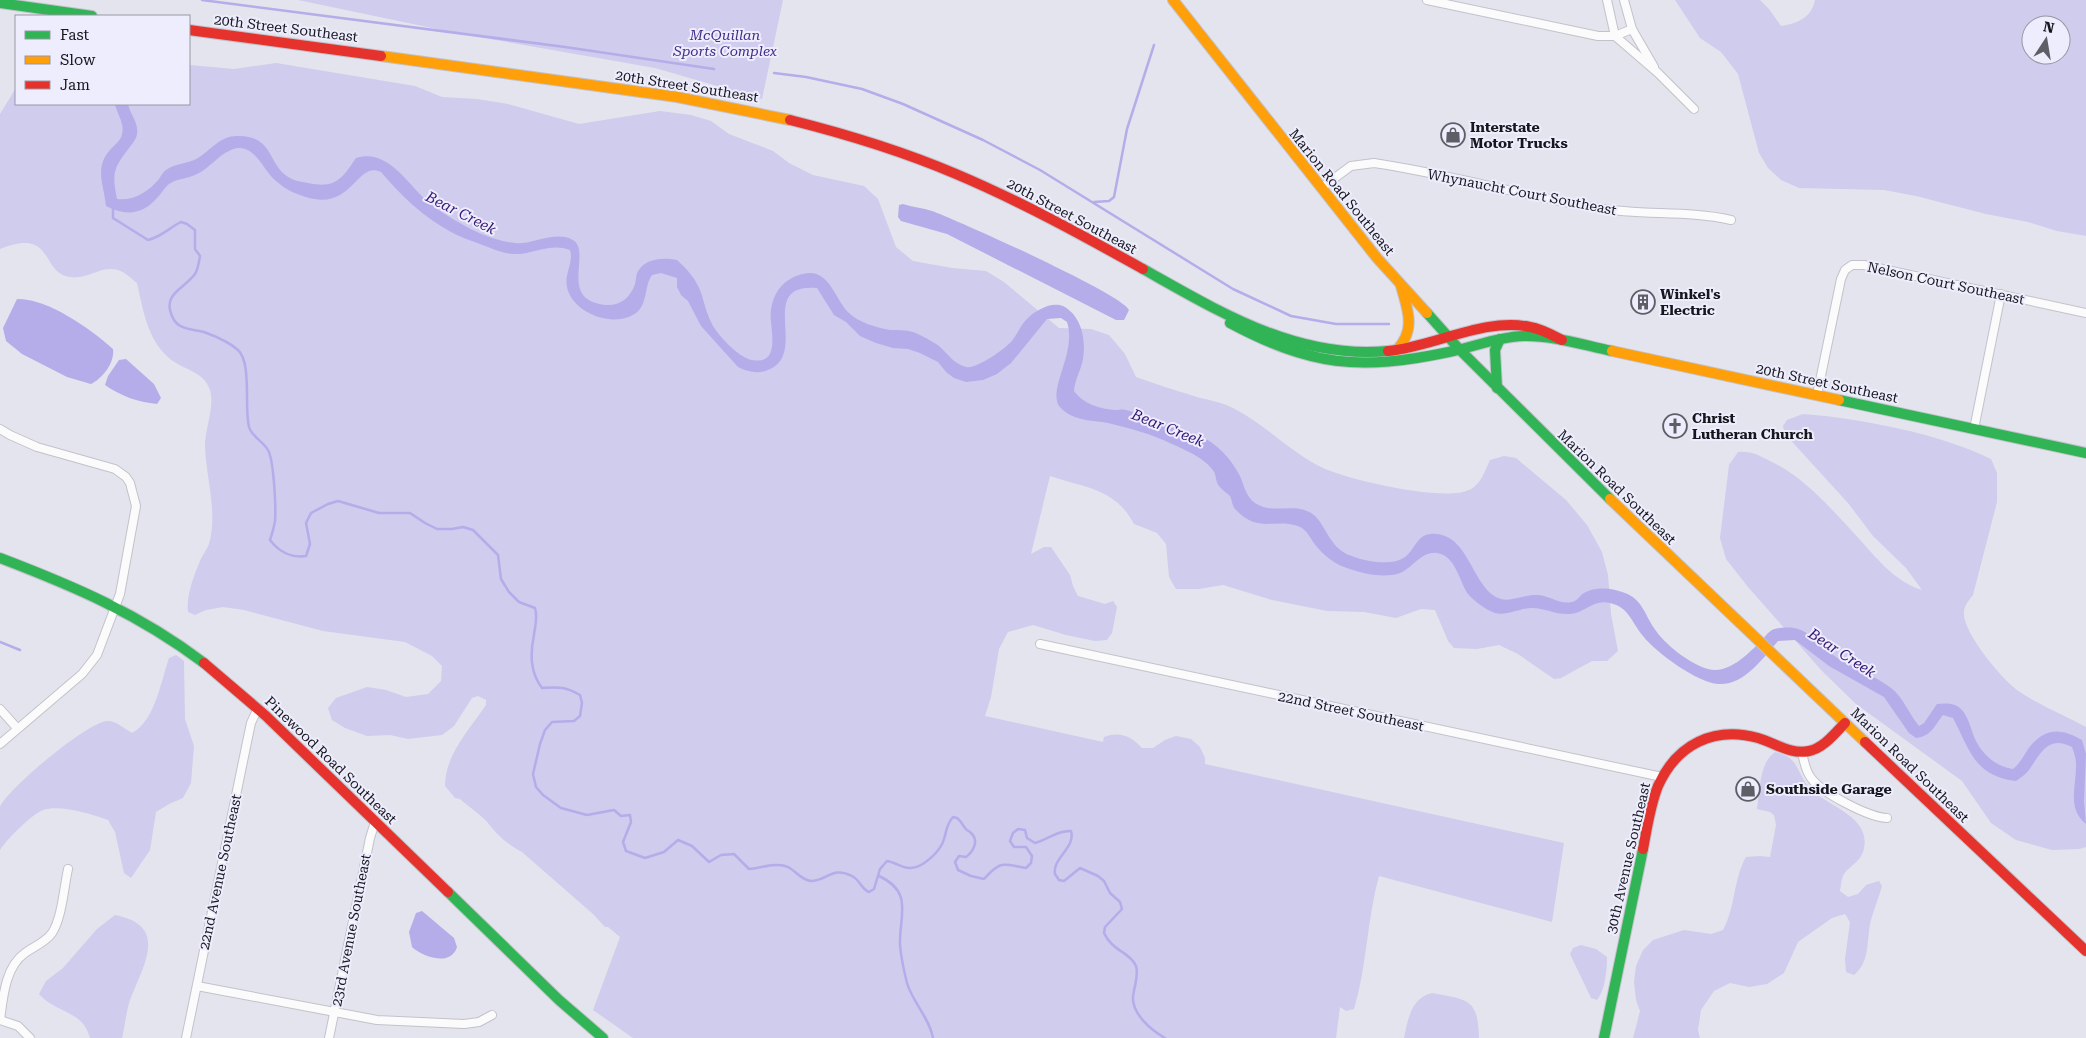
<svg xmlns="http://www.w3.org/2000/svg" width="2086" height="1038" viewBox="0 0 2086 1038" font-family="'Roboto Serif',serif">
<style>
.green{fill:#cfcced;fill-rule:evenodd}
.water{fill:#b4ade9}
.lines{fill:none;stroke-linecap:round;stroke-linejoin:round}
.stream{stroke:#b4ade9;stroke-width:2.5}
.street-casing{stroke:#c2c2ca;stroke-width:10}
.fast-casing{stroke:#c2c2ca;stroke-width:12}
.slow-casing{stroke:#c2c2ca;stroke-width:12}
.jam-casing{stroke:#c2c2ca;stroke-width:12}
.street{stroke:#fbfbfc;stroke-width:8}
.fast{stroke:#30b455;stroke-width:10}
.slow{stroke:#ff9f0a;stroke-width:10}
.jam{stroke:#e5322d;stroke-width:10}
.labels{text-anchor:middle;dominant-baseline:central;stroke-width:4;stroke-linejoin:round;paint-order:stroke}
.street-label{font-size:14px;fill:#16161d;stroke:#eeedfd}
.park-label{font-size:14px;font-style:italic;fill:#442c8b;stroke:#eeedfd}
.poi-label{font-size:14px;font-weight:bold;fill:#16161d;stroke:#eeedfd;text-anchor:start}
.water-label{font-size:15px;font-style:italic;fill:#331474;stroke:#eeedfd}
</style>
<rect width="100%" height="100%" fill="#e4e4ee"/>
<g class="green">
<path d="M298,0H783L762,99L655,68L456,33Z"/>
<path d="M1675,0H1760L1769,9L1781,26C1797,24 1812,17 1815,0H2086V236L2057,231L2028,222L1986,214L1916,196L1884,190L1799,188L1781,180L1768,168L1759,153L1738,74L1721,52L1700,38ZM2031,25H2061V55H2031Z"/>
<path d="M276,63L415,86L442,97L477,99L508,104L579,124L660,111L691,115L711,121L729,134L773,151L789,163L813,175L864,186L878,199L896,247L913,261L952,268L986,271L1004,282L1059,328L1091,329L1109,335L1125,354L1136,377C1156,384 1177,391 1197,397C1209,400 1223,403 1233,408C1265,424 1289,451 1321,467C1347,480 1444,502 1469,490C1481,485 1485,470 1490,460L1504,456L1516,458L1566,500L1587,525L1602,552L1608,575L1611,614L1618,651L1607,661H1592L1561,678L1554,679L1518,654L1499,645L1477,649L1454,648L1448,641L1435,610L1421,609L1396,618L1364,612L1327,611L1272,600L1223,585L1199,589H1176L1169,577L1166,544L1157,533L1134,524C1115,488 1085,488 1050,476L1031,554L1044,547H1051L1070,575L1073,586L1078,596L1105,604L1113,601L1117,607L1112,633L1107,640L1095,641L1066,635L1033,625L1008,632L999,649L991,697L985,716L1103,742L1104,737C1120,731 1131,736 1142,748H1153L1165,740L1176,736L1191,739L1200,747L1205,758V764L1564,843L1552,922L1379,876C1367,919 1367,966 1354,1009L1346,1011L1340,1007L1336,1038H633L593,1010L620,937L608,927H605L593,914L522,852C508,845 497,835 488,823C480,814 469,807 460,799L455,798L445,786C445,755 469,730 486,705V700L478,696L472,698L454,726L442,735L408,739L390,735L367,736L345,728L332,720L328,708L336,698L367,687L386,690L406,697L428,694L441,681L442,666L432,656L405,642L323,631L244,610L223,607L206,610L195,615L188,612C186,596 194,575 200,561C202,555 207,550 209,544C218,512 206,478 205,446C205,428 215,407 210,390C204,371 183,370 169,358C147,339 143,309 137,283C132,279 125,272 118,270C100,265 88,280 70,277C40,273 55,227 0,249V114L16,88V104H189V65L234,69Z"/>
<path d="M1803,414C1859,418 1941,434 1991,459L1997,473V502L1973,595C1969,600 1964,606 1964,612C1962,632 2002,679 2017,690C2038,705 2064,715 2086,727V847L2079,849L2052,850L2016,840L1991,823L1962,781L1856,704L1822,671L1748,587L1726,559L1720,538L1729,465L1738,452C1752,451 1758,455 1770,461C1806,478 1834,512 1861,541C1879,561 1896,582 1922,590L1906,568L1873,536L1848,503L1785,434L1783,426L1787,420Z"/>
<path d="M176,655L184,661L185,719L194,746L191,783L183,798L169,804L156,812L150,850L131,878L124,873L115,832L108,820C92,814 60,804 43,810C32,814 6,840 0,850C0,840 0,815 0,807C7,789 90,720 108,721C116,721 125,729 132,733C155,721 161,681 169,658Z"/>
<path d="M1775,752C1799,758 1795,769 1808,786C1824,806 1871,815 1864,848C1861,863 1849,865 1843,876C1841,880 1841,886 1840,891L1848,897L1858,894L1866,885L1879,881L1882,886C1879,897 1874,909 1871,920C1866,938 1871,961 1854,975L1846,972L1845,959L1850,922L1845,914L1832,918L1798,942L1784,973L1767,984L1749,987L1730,983L1714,991L1701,1010L1698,1030L1700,1038H1633L1640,1011L1636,1000L1634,982L1636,966L1643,950L1653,940L1684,930L1711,934L1723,930C1736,906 1733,880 1746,857L1760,856L1770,857L1776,825L1774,815L1770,812L1757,809C1760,791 1759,763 1775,752Z"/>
<path d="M115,915C170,926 143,965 130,1000C126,1012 125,1026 122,1038H90C83,1010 55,1013 39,994L46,981L63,968L97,929Z"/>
<path d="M1581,945L1596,949L1607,957C1607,970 1605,990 1597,1000L1591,998L1570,954L1573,948Z"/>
<path d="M1432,993C1468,1000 1478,998 1479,1038H1404C1408,1019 1411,998 1432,993Z"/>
</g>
<g class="water">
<path d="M115,104H128C130,114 139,123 137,134C136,140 132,144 129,148C113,169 112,173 117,199C134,201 148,192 159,179C161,176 163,172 166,170C175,163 188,164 198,158C211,150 220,136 237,136C275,135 267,166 290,178C295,181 303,182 308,183C335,189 342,179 356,158C388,148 408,185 429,203C435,208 442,212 448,216C467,228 492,241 515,243C532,245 554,231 571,239C593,248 561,293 596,303C614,309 629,302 635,284C636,281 636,276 637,273C644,258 664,257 677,260C687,269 695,278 700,290C704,301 706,312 711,322C716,334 739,358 752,360C784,366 768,323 771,310C774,289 787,276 808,273C830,271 836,301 849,313C858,322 877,328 890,330C898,330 905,330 913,332C921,335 932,341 939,346C948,354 954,364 966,367C977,369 1003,350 1011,342C1017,335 1020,326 1026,320C1034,311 1051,301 1063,306C1082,316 1086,340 1083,359C1081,370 1075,379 1074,391C1083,404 1100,409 1116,410C1121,410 1120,409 1126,410C1133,412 1139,414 1146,415C1153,417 1158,422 1165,425C1176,429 1188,431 1200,436C1218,444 1231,459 1240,476C1244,485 1246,497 1255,503C1272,515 1294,502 1311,513C1325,521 1328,547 1349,555C1363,561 1391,567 1405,557C1416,549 1417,532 1436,534C1470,536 1473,591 1501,599C1512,602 1525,594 1537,595C1549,595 1560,605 1572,602C1578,601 1579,596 1584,593C1596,586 1613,588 1625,593C1642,599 1645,615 1654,628C1664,644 1690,664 1708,669C1728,675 1748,654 1761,641C1764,638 1768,632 1772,630C1778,627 1791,627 1798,629C1812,633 1823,649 1836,657C1853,668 1874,675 1891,688C1903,697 1909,714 1919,726L1924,723L1937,704C1946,703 1956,703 1962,710C1969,718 1971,730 1975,739C1982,754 1996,767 2013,769C2022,762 2025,752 2032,744C2049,726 2064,730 2082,740L2086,754L2084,801L2086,824C2066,808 2077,785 2076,763C2076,758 2074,753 2072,747C2048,735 2041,753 2029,770C2025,775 2020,778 2016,781C1974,776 1970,750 1953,718L1943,715C1934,726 1932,736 1916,738L1909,733L1884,697L1829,666L1795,640L1778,641C1763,658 1744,686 1718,684C1698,683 1655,652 1643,636C1632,623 1629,607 1610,603C1592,599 1586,613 1570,614C1557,615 1545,608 1532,608C1519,608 1508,616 1495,613C1486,610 1474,601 1468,594C1459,581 1456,556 1437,553C1421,551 1413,568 1400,573C1383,579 1360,573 1344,567C1333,563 1324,555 1317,547C1311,540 1307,529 1298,526C1274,518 1258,534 1235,509C1232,505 1232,500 1230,496C1227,493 1222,490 1219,486C1215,481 1217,474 1212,469C1203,457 1185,450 1172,444C1152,434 1129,428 1108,423C1097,421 1085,421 1075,417C1069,415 1063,411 1059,406C1048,388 1077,352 1067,322L1061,318L1047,319L1011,363L997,374L983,380L966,382L954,378L946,372L938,362L920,353L908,349L893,348L876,343L860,336L846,322L834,315L817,288C755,283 810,354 768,370C758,374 748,372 738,367L701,326L688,301L681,295L677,287V278L661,273L652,275C644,286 648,304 636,313C614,329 572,313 567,287C564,274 574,262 570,250C551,242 532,255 513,254C501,253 491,248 480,244C470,240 460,237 451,232C425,218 400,195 381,172C357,160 352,212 306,197C295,194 285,189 276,181C262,170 254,140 231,150C218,155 210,168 197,174C188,179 178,178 169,184C164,188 161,194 157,198C142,215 125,216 106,206C104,185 94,168 110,150C114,145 121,141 122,134C125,124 117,114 115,104Z"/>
<path d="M903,204C912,207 923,208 932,211C957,220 1122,294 1129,310L1124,320H1116L947,234L901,221L898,217L899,205Z"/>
<path d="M17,299C49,299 89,328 113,349C115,362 103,378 91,384L67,377L22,354L6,341L3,328Z"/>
<path d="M126,359L154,384L161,398L157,404C137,402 121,396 105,385L108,376L119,360Z"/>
<path d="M422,911L454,938L457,947C451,967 423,957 412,947L409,932L416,913Z"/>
</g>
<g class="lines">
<g class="stream">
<path d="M202,0L565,47L714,69"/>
<path d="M774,73L806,77L862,89L903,104L983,140L1040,170L1233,289L1291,316L1336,324H1389"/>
<path d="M1094,202L1109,201L1114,197L1127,129L1154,45"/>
<path d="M113,207V218L148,240C161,237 169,228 181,222L187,224L195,230V249L200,256C199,262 198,269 195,274C184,289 162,294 172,316C177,330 192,329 204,332C215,336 229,342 238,350C252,363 244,407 249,427C252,437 263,441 268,450C274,461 276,507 275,521C274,527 272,534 270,540C279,552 292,558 306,556L310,544L306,523L311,513L328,504L338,501L379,513H410L425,523L437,529H452L463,527L473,530L498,555L501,579L509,592L519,602L535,608C538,618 535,625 534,635C530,654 530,672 542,688C559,687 565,686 580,695L582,703L580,716L574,721L552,722L545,730L540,744L533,774L536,787L543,795L561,808L587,815L614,810L621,816L630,815L631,822L623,842L626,851L645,858L664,852L678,840L692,846L709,862L721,855L734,854L749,869C761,868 777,862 788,867C796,871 802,881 812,881C828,880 832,866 852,876C860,880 861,889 869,892L874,889L880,869L887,861C895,862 902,868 909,868C922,869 941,851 944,839C947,830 946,825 953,817L957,818C961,821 962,824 965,828C969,833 966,828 971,833C979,840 974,851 966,857L959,856L955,862L958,870L971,876L984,879C1001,860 1002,864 1026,868L1031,863L1032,856L1026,847H1014L1010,841L1013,833L1018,829L1025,830L1027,838L1035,843C1047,840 1058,830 1071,831C1076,848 1052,858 1055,874L1059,880L1064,881L1080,868L1098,876L1104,881L1110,893L1120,902L1122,909L1105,927L1104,933C1112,951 1130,952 1136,966C1139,975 1134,987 1133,997C1132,1014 1151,1030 1165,1038"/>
<path d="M0,642L20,650"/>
<path d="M879,876C914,892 899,916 900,945C901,958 904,971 907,983C913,1003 930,1019 933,1038"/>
</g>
<g class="street-casing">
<g id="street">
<path d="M1427,0L1598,36H1615L1632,29"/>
<path d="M1607,0L1615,36L1658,73L1694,109"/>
<path d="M1624,0L1632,29L1654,67"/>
<path d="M1321,188L1351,166L1374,163C1449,174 1523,196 1598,208C1643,216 1686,210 1731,220"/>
<path d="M1817,395L1841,279L1845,270L1852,265H1864L2086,313"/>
<path d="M0,429L10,435L37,447L115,469L126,477L130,483L136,506L120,594L97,655L82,674L0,744"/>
<path d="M1974,429L2001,294"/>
<path d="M1040,644L1662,777"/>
<path d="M0,709L17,728"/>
<path d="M1802,752C1804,761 1805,770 1811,778C1822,793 1868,817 1887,818"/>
<path d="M197,986L377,1020L464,1024L479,1022L492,1015"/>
<path d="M0,1020C3,998 5,967 25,953C33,947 46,942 52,933C62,918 64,887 68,869"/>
<path d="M0,1020L18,1026L30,1038"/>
<path d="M186,1038L247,742L251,723L258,708"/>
<path d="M329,1038L370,838L375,822"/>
</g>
</g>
<g class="fast-casing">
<g id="fast">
<path d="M0,3L92,16"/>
<path d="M1143,269C1218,311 1297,360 1388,351"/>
<path d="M1427,313L1460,350L1610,499"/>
<path d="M1230,323C1311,366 1359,371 1449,352C1474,347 1497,337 1523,336C1552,335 1583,345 1612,351"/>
<path d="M1497,388L1495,350L1500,339"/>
<path d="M1839,400L2086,453"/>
<path d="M0,558C76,587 139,614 204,663"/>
<path d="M448,892L559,1000L603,1038"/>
<path d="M1604,1038L1643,849"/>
</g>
</g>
<g class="slow-casing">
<g id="slow">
<path d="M1173,0L1377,258L1427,313"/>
<path d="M381,56L677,97L790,120"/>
<path d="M1397,350C1416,329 1408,311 1401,286"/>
<path d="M1612,351L1839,400"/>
<path d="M1610,499L1865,742"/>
</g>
</g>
<g class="jam-casing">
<g id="jam">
<path d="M189,30L381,56"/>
<path d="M790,120C846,134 902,151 956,174C1020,201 1082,235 1143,269"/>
<path d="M1388,351C1433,347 1485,317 1530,327C1542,329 1552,335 1562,340"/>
<path d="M204,663L266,716L448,892"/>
<path d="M1865,742L2086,951"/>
<path d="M1643,849C1647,828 1650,806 1658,786C1677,744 1714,726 1758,738C1775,743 1791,755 1809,751C1824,748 1835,733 1845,723"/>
</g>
</g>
<use href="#street" class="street"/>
<use href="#fast" class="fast"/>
<use href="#slow" class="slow"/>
<use href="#jam" class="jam"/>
</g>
<defs>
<g id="shop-ring" transform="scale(1.25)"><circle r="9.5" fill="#eeedfd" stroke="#5e5e66" stroke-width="1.5"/><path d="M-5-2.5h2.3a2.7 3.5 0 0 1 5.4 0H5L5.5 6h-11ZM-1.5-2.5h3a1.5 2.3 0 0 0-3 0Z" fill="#5e5e66"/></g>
<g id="building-ring" transform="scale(1.25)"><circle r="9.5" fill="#eeedfd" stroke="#5e5e66" stroke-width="1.5"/><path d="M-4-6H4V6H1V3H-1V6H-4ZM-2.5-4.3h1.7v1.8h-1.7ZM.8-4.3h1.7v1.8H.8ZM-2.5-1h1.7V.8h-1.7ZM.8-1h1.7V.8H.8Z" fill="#5e5e66"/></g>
<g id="church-ring" transform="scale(1.25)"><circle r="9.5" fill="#eeedfd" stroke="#5e5e66" stroke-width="1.5"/><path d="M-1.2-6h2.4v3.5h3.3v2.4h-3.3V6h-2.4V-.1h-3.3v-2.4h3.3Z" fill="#5e5e66"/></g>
</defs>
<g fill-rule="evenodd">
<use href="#shop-ring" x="1453" y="135"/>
<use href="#building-ring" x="1643" y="302"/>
<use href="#church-ring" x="1675" y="426"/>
<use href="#shop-ring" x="1748" y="789"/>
</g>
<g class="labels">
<g class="street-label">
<text transform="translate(286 28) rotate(7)">20th Street Southeast</text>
<text transform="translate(687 86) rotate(9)">20th Street Southeast</text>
<text transform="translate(1342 192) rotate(51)">Marion Road Southeast</text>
<text transform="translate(1522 192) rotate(11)">Whynaucht Court Southeast</text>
<text transform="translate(1072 216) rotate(28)">20th Street Southeast</text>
<text transform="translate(1946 283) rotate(12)">Nelson Court Southeast</text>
<text transform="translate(1827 383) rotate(12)">20th Street Southeast</text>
<text transform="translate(1617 487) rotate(44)">Marion Road Southeast</text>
<text transform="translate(1351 711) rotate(12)">22nd Street Southeast</text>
<text transform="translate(331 760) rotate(44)">Pinewood Road Southeast</text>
<text transform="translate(1910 765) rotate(44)">Marion Road Southeast</text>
<text transform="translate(1628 858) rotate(-77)">30th Avenue Southeast</text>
<text transform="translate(220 872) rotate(-78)">22nd Avenue Southeast</text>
<text transform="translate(351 930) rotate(-79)">23rd Avenue Southeast</text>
</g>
<g class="park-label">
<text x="725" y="35">McQuillan<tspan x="725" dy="16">Sports Complex</tspan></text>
</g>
<g class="poi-label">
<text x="1470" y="127">Interstate<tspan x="1470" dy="16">Motor Trucks</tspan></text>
<text x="1660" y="294">Winkel's<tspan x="1660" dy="16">Electric</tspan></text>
<text x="1692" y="418">Christ<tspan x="1692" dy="16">Lutheran Church</tspan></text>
<text x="1766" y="789">Southside Garage</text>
</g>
<g class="water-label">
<text transform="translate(461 213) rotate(27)">Bear Creek</text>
<text transform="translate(1168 428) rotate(22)">Bear Creek</text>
<text transform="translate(1842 653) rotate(33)">Bear Creek</text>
</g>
</g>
<rect x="15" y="15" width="175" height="90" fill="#eeedfd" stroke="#9897a3"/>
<rect x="25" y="31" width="25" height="8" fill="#30b455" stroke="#9897a3"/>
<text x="60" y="40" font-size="15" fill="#16161d">Fast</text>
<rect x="25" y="56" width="25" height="8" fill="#ff9f0a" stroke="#9897a3"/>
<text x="60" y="65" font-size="15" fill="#16161d">Slow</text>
<rect x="25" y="81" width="25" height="8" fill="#e5322d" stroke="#9897a3"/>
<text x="60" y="90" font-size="15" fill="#16161d">Jam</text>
<g transform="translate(2046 40) rotate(12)"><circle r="24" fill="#eeedfd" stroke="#9897a3"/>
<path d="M0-4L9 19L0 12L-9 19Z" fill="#5e5e66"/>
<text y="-8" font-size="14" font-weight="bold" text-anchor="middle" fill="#16161d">N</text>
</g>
</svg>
